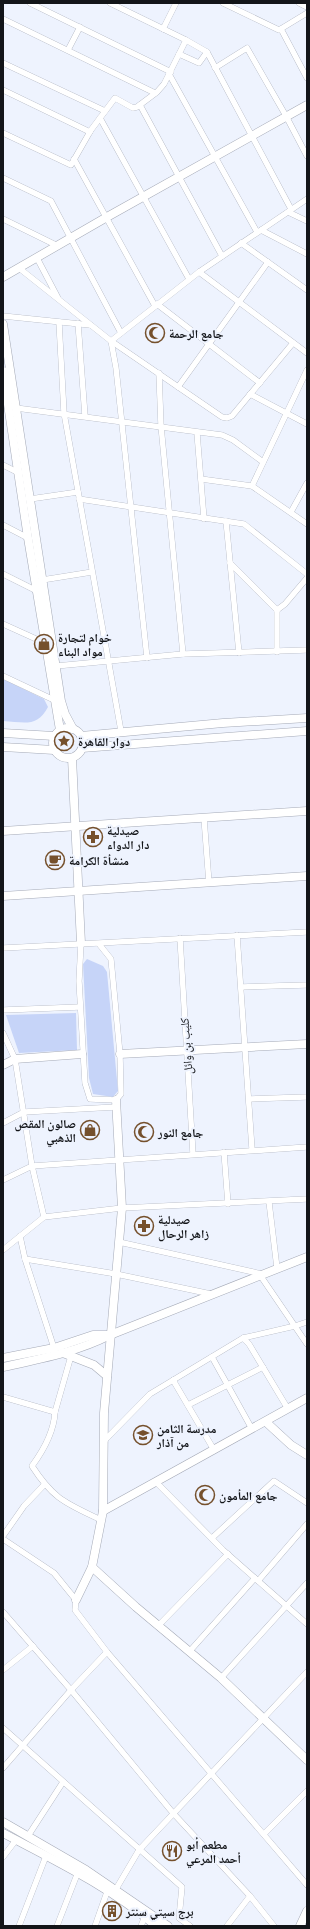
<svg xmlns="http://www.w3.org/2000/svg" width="310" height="1929" viewBox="0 0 310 1929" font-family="Cabin,'Noto Naskh Arabic',sans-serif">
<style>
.green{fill:#c6d4f8}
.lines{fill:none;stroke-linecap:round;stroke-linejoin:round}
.street-casing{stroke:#a5aab7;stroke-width:6}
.secondary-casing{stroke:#a5aab7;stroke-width:9}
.street{stroke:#fff;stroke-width:5.5}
.secondary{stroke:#fff;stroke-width:8}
.labels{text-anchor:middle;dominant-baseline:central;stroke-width:4;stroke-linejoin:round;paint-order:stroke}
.poi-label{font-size:12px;font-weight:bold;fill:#131519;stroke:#eef3fe;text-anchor:start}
.street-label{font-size:12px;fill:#131519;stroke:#eef3fe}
</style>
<rect width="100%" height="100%" fill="#eef3fe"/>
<g class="green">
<path d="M3,679L44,699L48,707C37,728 24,722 3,721Z"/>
<path d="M87,959L103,966L107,972L118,1091L113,1097L93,1094L89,1078L83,964Z"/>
<path d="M76,1013L77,1050L19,1053L6,1015Z"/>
</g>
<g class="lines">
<g class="street-casing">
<g id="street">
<path d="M30,3L171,72"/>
<path d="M110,3L186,40L207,52L291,209"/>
<path d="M223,3L279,30L307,13"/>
<path d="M299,3L307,7"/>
<path d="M3,19L155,93"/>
<path d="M163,29L176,3"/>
<path d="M281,29L307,78"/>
<path d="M68,50L80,27"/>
<path d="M179,54L199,63L207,52"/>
<path d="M3,63L105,111"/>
<path d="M215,68L247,48L286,116L307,156"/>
<path d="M169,74L257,232"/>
<path d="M3,90L90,132"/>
<path d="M140,105L222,256"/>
<path d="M100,118L189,279"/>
<path d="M3,133L71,165L91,130L115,98L133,108L137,107L157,92L164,84L186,40"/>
<path d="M74,159L155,306"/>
<path d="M3,178L51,201L121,333"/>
<path d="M288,212L307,221"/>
<path d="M3,219L58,246"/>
<path d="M261,230L307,254"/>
<path d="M241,243L307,290"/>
<path d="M37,258L58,298"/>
<path d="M19,268L111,341L222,417L227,418L232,416L293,343"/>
<path d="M199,272L307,353"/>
<path d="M157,304L260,383"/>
<path d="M3,316L90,325"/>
<path d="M59,322L64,413L121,731"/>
<path d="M78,323L85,416"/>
<path d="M159,373L161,426L183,654"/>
<path d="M178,387L268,262"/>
<path d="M250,394L307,424"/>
<path d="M16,408L222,435L233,440L263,462"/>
<path d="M197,433L204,519"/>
<path d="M3,465L19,473"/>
<path d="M201,479L252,486L307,524"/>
<path d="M252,486L307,370"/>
<path d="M30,499L78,492"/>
<path d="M79,499L244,524L307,574"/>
<path d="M291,512L307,483"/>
<path d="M226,521L239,653"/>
<path d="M3,525L28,538"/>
<path d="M230,563L277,610L285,604L307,578"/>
<path d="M3,574L37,591"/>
<path d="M42,580L92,572"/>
<path d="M277,610V652"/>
<path d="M3,624L45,643"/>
<path d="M147,658L116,368L111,341L199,272L307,199"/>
<path d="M56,666L183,654L307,650"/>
<path d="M3,676L54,700"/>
<path d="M204,818L209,883"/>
<path d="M237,935L252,1149"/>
<path d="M180,938L193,1154"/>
<path d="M81,943L79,981L85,1083L90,1099L116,1100L121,1094L120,1054L111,959L99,944"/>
<path d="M3,948L307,932"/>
<path d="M241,987L307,985"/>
<path d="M3,1010L80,1007"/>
<path d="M3,1033L15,1059L32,1166L44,1217"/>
<path d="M249,1099L307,1097"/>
<path d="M3,1123L24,1112L116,1107"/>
<path d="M224,1152L228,1204"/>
<path d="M3,1180L32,1166L307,1147"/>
<path d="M269,1202L277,1268"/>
<path d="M20,1236L25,1259L54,1348"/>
<path d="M119,1242L262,1274"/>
<path d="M3,1250L44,1217L122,1208L307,1199"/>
<path d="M25,1259L116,1274L211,1294"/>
<path d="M260,1275L307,1344"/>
<path d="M243,1338L249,1344L288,1409"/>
<path d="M71,1356L55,1412C54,1431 43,1451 32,1466C54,1500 66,1503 101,1520"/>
<path d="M212,1357L252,1429"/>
<path d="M173,1380L214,1450"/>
<path d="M3,1397L55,1412"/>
<path d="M188,1405L263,1367"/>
<path d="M104,1441L150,1394L243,1338L295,1326L307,1322"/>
<path d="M156,1482L223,1550L307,1624"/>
<path d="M3,1536L24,1506L44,1485"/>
<path d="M212,1538L274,1481L307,1503"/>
<path d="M3,1539L54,1573L76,1600L75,1610L107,1652L307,1885"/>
<path d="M258,1581L307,1524"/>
<path d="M3,1612L71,1690L173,1813L250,1896L274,1926"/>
<path d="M158,1626L228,1554"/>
<path d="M189,1652L255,1578"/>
<path d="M3,1670L33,1646"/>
<path d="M221,1678L307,1583"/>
<path d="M3,1728L182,1887L179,1918L190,1926"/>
<path d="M3,1768L71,1690L107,1652"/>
<path d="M264,1834L307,1791"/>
<path d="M28,1836L63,1782"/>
<path d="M3,1857L16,1840"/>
<path d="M116,1889L139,1850L307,1672"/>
<path d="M19,1926L46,1856"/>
<path d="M57,1926L78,1872"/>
<path d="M95,1926L107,1892"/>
<path d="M141,1926L145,1916"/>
<path d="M227,1926L250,1896"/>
</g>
</g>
<g class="secondary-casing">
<g id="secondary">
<path d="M3,277L107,217L307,105"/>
<path d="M3,324L61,701L65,714L73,729"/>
<path d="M3,371L28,538L60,730"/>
<circle cx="68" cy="743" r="15"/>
<path d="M3,733L54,736"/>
<path d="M81,736L223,723L307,718"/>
<path d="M3,747L54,750"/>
<path d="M82,748L307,731"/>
<path d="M72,758L81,943"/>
<path d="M3,831L307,811"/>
<path d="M3,896L307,876"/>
<path d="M120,1054L307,1044"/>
<path d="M3,1065L15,1059L82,1054"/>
<path d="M63,1353L94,1365L107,1376"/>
<path d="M3,1358L54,1348L93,1335H109"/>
<path d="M3,1367C40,1359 77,1352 110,1335L307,1257"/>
<path d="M266,1422L291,1445L307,1455"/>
<path d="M103,1511L307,1398"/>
<path d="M92,1567L136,1607L221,1678L307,1760"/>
<path d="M76,1600L92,1567L103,1511L104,1413L122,1208L116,1100"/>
<path d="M3,1822L86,1870L168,1926"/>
<path d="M3,1833C56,1861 110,1887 156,1926"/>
<path d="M300,1926L307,1911"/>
</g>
</g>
<use href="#street" class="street"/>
<use href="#secondary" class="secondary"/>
</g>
<defs>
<g id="mosque-ring" transform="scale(1)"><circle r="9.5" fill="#eef3fe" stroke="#75502c" stroke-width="1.5"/><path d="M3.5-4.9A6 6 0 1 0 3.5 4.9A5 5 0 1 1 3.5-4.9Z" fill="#75502c"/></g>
<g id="shop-ring" transform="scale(1)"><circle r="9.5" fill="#eef3fe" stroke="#75502c" stroke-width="1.5"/><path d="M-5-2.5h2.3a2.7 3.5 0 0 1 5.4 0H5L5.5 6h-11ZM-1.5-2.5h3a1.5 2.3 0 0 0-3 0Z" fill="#75502c"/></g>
<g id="sight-ring" transform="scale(1)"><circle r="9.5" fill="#eef3fe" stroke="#75502c" stroke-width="1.5"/><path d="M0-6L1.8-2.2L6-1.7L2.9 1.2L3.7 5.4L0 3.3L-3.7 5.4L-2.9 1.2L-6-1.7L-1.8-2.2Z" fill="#75502c"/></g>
<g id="pharmacy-ring" transform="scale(1)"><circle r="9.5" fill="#eef3fe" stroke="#75502c" stroke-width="1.5"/><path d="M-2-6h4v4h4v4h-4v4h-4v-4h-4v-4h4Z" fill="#75502c"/></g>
<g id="cafe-ring" transform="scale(1)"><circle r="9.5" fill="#eef3fe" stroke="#75502c" stroke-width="1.5"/><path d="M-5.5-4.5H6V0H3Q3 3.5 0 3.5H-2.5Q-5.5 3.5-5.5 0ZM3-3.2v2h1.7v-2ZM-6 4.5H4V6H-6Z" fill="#75502c"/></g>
<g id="school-ring" transform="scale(1)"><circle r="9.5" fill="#eef3fe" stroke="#75502c" stroke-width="1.5"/><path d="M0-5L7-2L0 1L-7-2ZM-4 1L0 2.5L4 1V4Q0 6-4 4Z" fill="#75502c"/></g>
<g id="restaurant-ring" transform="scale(1)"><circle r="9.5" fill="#eef3fe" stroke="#75502c" stroke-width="1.5"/><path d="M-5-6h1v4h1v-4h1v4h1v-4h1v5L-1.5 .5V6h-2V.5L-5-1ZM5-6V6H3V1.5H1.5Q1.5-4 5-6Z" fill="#75502c"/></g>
<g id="building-ring" transform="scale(1)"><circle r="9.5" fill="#eef3fe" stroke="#75502c" stroke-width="1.5"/><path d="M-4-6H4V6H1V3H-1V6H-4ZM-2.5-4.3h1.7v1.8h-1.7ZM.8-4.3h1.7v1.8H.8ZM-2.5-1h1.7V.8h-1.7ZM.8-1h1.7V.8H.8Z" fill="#75502c"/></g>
</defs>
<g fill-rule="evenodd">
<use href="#mosque-ring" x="155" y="333"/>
<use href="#shop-ring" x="44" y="644"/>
<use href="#sight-ring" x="64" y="741"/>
<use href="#pharmacy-ring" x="93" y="837"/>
<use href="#cafe-ring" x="55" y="860"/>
<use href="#shop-ring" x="90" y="1130"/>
<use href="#mosque-ring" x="144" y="1132"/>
<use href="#pharmacy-ring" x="144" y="1226"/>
<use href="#school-ring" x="143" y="1435"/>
<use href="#mosque-ring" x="205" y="1495"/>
<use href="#restaurant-ring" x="172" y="1851"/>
<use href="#building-ring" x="112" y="1911"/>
</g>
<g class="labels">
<g class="poi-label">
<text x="169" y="333">جامع الرحمة</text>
<text x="58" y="637">خوام لتجارة<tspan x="58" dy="14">مواد البناء</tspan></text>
<text x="78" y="741">دوار القاهرة</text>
<text x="107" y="830">صيدلية<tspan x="107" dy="14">دار الدواء</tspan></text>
<text x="69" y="860">منشأة الكرامة</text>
<text x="76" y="1123" text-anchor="end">صالون المقص<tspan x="76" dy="14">الذهبي</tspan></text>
<text x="158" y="1132">جامع النور</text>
<text x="158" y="1219">صيدلية<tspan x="158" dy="14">زاهر الرحال</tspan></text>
<text x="157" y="1428">مدرسة الثامن<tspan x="157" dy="14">من آذار</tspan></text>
<text x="219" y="1495">جامع المأمون</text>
<text x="186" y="1844">مطعم أبو<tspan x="186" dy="14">أحمد المرعي</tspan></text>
<text x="126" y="1911">برج سيتي سنتر</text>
</g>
<g class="street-label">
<text transform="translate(186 1046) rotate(-94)">كليب بن وائل</text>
</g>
</g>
<rect width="310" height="1929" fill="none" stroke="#131519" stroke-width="8"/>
</svg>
